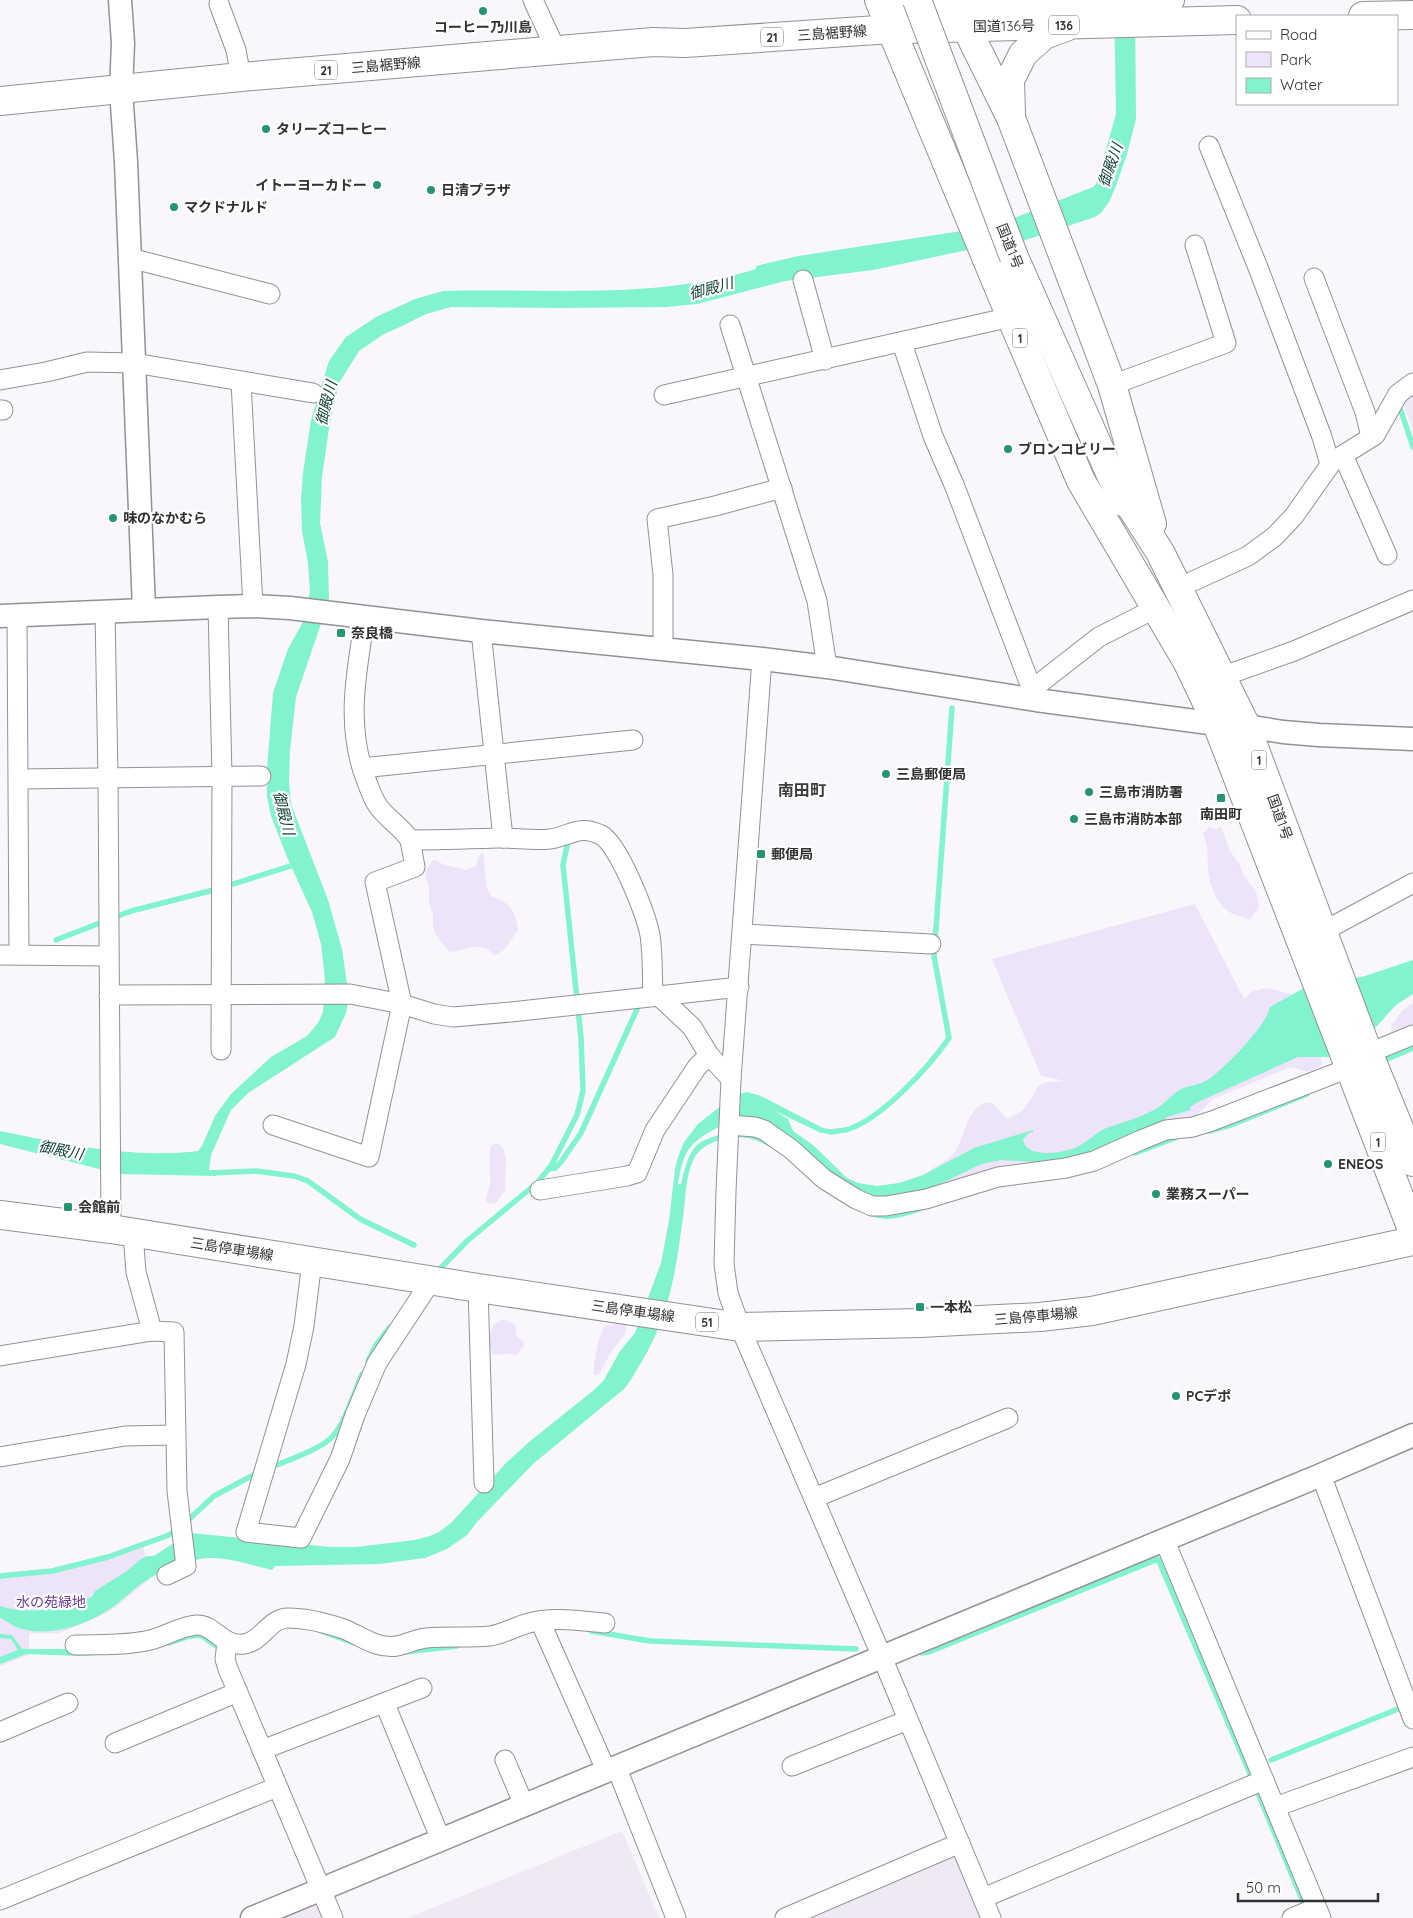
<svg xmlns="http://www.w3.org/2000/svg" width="1413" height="1918" viewBox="0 0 1413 1918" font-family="Quicksand,'Noto Sans JP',sans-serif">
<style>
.built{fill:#eee9f5}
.green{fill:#ede4f9}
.water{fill:#81f3ce}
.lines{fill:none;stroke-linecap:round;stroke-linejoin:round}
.stream{stroke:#81f3ce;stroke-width:5.5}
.minor-casing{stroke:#939195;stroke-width:21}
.tertiary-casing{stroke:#939195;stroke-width:25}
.primary-casing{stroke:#939195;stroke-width:30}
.trunk-casing{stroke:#939195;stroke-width:30}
.minor{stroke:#fff;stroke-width:19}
.tertiary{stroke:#fff;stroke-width:22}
.primary{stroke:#fff;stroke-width:28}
.trunk{stroke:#fff;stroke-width:28}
.trunk-bridge-casing{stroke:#939195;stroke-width:30;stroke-linecap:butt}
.trunk-bridge{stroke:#fff;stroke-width:28}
.poi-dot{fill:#249475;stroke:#fff;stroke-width:2}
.labels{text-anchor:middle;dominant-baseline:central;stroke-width:4.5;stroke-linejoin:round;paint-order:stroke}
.shield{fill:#fff;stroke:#6f6e70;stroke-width:1}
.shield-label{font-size:12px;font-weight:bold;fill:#313032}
.street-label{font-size:14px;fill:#313032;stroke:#fff}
.poi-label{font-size:14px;font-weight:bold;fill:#313032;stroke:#fff;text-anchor:start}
.park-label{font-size:14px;fill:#6a3b97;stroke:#fff}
.water-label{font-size:15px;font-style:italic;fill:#0d4132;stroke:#fff}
.quarter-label{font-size:16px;font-weight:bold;fill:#3d3b3f;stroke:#fff}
</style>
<rect width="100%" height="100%" fill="#f9f7fc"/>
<g class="built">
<path d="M1413,394V433L1404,404L1408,396Z"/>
<path d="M622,1831L659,1918H407Z"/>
<path d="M954,1852L981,1918H800Z"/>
<path d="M319,1904L330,1918H285Z"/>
</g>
<g class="green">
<path d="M1209,827L1216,829L1221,827L1230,851L1239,863L1244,876L1256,891L1259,906L1250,920C1244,917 1237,916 1231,913C1217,906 1209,884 1208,869C1207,855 1209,848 1203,834Z"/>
<path d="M483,852L487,888L491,896C511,903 515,910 518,930L504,950L495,956C480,939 468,950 449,952L436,935L433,926V914L429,904V886L425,878L426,871L433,860C439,860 439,863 445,865C450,867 458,867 466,870L476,866L479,856Z"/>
<path d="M1195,904L1244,999L1253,991L1267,988L1299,996L1318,1044L1322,1065L1308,1072L1291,1067L1213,1099L1196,1116L1162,1124L1114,1147L930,1190L928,1172C937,1164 950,1161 956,1150C966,1134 968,1099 993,1103L1007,1119L1022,1111L1033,1096L1038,1086L1046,1082L1065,1081L1041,1076L992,959Z"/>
<path d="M1413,1003V1031L1393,1038L1391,1026L1402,1011Z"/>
<path d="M495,1144H499L503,1148L506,1159L505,1190L496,1203L490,1204L486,1201C486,1195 489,1190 490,1184C491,1171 488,1159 491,1146Z"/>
<path d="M504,1319L516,1325C515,1333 515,1338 524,1341L523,1347L516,1355C508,1353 501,1356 493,1354L488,1346C493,1331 487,1326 504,1319Z"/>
<path d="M621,1323L626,1325V1333L611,1352L600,1373L597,1376L593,1374C594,1363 598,1334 605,1326Z"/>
<path d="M142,1541L150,1579L116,1607L96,1618L60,1633H29V1655L0,1666V1574L50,1570L107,1556Z"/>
</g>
<g class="water">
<path d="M1114,0H1135L1136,119L1127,154L1116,186L1109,202L1101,213L1095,217L1002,248L972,249L873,270L785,281L697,304L667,307L559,308L451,307L426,314L400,327L384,334L359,351L339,383L329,428L322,477L320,523L328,562L329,600L296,697L290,750L289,782L291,804L328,900L342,949L349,997L346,1013L335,1037L248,1093L231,1110L211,1155L209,1170L217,1171L216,1176L119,1174L0,1144V1131C65,1144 132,1159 198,1151L202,1146L215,1116L231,1094L271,1057L307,1036L318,1023L323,1012L325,978L321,944L312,912L287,857L271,816L267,796V769L273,693L288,649L303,622L310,592L308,563L302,531L301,499L303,473L311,420L329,361L346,337L376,317L415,299L443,291C547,288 655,300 756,269V266L798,256L994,226L1093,187L1096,184L1116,114Z"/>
<path d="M1413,960V994L1396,1005L1376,1027L1332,1057H1298L1200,1101L1191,1106L1190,1110L1167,1117L1158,1127L1145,1131L1094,1155L1077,1160L1056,1163L1001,1160L982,1164C952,1177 907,1205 874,1198C861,1195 847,1188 836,1181C814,1166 772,1117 746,1119C734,1119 723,1125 713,1130C686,1145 683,1155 678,1184H681C684,1172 687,1157 695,1147C699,1142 709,1138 716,1136C743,1128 758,1136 782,1149L780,1153C771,1148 762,1142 752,1139C735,1134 707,1140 696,1155C685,1173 686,1198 683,1218C675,1274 670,1314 641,1363C635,1372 631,1381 624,1389L533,1464L477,1522L467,1535L447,1549L425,1558L379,1564L275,1566L272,1570C249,1565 223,1555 200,1559C181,1563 160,1571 144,1582C133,1589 124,1599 114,1606C88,1625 48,1639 16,1627C11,1625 6,1620 0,1618V1606C29,1616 64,1608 92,1597L95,1591L127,1571L141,1559L147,1556H154L187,1534L191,1533L330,1547H356L415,1540L430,1536L439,1532L451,1523L506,1463L529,1442L594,1390L604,1380L620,1351L635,1333L661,1263L669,1221L675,1169L678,1157L684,1142L698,1124L726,1102L739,1094L747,1092L761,1096L823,1128L836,1130L835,1134L821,1133L773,1110L788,1119L793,1131L813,1145L847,1178L858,1183L877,1186L899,1183L923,1175L974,1148L1033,1130V1132L1029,1133L1023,1139C1025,1160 1067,1153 1079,1146C1088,1141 1095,1134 1104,1129C1122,1122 1141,1118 1157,1108C1166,1103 1172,1094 1181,1089C1190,1085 1201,1085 1209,1079C1225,1068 1267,1025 1270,1007L1302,989L1365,976Z"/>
<path d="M0,1634L12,1635L22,1649H115L116,1654L80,1656L26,1654L0,1664V1657L18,1650L11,1639L0,1638Z"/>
</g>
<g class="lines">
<g class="stream">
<path d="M1400,408L1413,447"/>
<path d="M56,940L131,911L214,890L297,864"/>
<path d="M1380,1062L1413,1048"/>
<path d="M1209,1131L1231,1125L1307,1094"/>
<path d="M830,1132C836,1131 843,1131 849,1129C882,1118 930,1066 949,1038L934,956L952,708"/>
<path d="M1135,1153L1175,1138"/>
<path d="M548,1169L555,1168L561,1162L581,1133L638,1007"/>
<path d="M210,1173L256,1171L294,1176L308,1181L360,1219L414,1245"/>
<path d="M870,1213C888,1220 902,1214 919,1209"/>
<path d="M437,1272L467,1241L537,1183L551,1166L577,1115L583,1091L581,1038L563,865L568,841"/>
<path d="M368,1361L376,1345L390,1327"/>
<path d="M269,1468C286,1461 321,1449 332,1437C344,1425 355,1391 362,1374"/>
<path d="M185,1523L214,1496L259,1472"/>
<path d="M0,1576L52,1571L108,1557L169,1535L178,1529"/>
<path d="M321,1631L354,1643"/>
<path d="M591,1631L650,1641L856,1649"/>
<path d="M169,1643L190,1636L201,1635L223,1651"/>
<path d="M404,1652L457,1646"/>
<path d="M922,1653L929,1652L1158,1559L1248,1769L1306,1909"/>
<path d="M1271,1760L1398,1709"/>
</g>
<g class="minor-casing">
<g id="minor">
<path d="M533,0L556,50"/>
<path d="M219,4L236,50L241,77"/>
<path d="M1209,146L1259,270L1322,437L1330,464"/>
<path d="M130,258L270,294"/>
<path d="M1314,278L1365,412L1371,437"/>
<path d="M803,280L825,360"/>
<path d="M730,325L817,601L827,667"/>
<path d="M902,343L933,436L955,487L1036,700"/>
<path d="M0,380L46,372L87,362L134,363L313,393"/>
<path d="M241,382L253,606"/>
<path d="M1112,385L1226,343L1195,245"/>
<path d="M664,395L1011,317"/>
<path d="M0,410H3"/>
<path d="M1343,455L1387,555"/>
<path d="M1178,588L1248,556L1274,537L1294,516L1332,462L1375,435L1398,394L1413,383"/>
<path d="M218,607L222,776L221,1050"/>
<path d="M105,611L108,777L111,1229"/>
<path d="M17,616L19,955"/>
<path d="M365,618C356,673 345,728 367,782C370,790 373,799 378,806C387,819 402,827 410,840C440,840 470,839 501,838C517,838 534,841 550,839C571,836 579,824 601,835C619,844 646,915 650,935C653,955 652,976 653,996"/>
<path d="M481,631L503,838"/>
<path d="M663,648V575L657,519L715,506L782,488"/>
<path d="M762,659L731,1079L726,1191L724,1264L728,1293L740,1327L882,1657L991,1918"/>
<path d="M1221,677L1294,651L1413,600"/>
<path d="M1031,690L1099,637L1156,608"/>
<path d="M362,768L633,740"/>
<path d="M19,779L261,776"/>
<path d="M1322,932L1413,883"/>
<path d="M743,934L931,944"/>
<path d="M0,955L109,956"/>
<path d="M109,995L350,994L402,1004L434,1014L453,1017L511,1012L659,996L692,1027L709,1055L731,1079"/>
<path d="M659,996L739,987"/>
<path d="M1369,1053L1413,1035"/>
<path d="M273,1125L369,1157L402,1004L375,882L415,867L410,840"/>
<path d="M730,1125L755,1127L764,1130L791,1149L824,1179L856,1199L872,1206H886L926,1199L998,1177L1066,1168L1094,1161L1141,1140L1166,1130L1193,1127L1212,1121L1349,1068"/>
<path d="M540,1190L627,1176L637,1173L655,1130L697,1067L709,1055"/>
<path d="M133,1233L136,1272L152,1331"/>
<path d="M312,1261L304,1326L296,1364L246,1532L301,1538L340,1459L355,1415L377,1363L431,1281"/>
<path d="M478,1288L484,1483"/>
<path d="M0,1356L152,1331L174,1332L177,1491L186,1566L167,1575"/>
<path d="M0,1457L125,1436L175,1435"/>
<path d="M1321,1475L1413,1719"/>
<path d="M814,1498L1008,1418"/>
<path d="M1164,1539L1321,1918"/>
<path d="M540,1621L606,1770"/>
<path d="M227,1643L225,1659L228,1669L333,1918"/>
<path d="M75,1645C99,1644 126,1646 150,1640C166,1636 181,1626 197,1625C214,1624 222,1647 244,1644C262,1642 269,1618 288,1618C307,1618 326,1623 344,1629C361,1636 376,1649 397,1646C407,1644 416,1639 426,1638C447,1636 469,1638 490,1636C504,1634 516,1626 529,1623C553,1616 580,1621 605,1623"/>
<path d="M385,1704L441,1840"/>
<path d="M0,1732L68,1703"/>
<path d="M115,1743L238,1692"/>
<path d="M262,1750L422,1688"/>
<path d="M505,1760L524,1805"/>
<path d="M616,1766L676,1918"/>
<path d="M792,1766L908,1720"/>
<path d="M1275,1807L1413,1757"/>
<path d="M983,1898L1264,1780"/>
<path d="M0,1900L277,1787"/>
<path d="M785,1918L960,1843"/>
<path d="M1292,1918L1316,1908"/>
</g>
</g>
<g class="tertiary-casing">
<g id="tertiary">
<path d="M120,0L123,43L121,90L126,162L144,609"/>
<path d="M0,616L218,607L253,606L290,608L481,631L762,659L827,667L1036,700L1217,724L1246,726L1283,732L1319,735L1413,739"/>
<path d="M252,1918L1321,1475L1413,1435"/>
</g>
</g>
<g class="primary-casing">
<g id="primary">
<path d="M0,101L241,77L653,42L685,43L892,29"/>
<path d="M0,1215L111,1229L478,1288L740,1327L920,1323L1040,1317L1092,1311L1413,1241"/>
</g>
</g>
<g class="trunk-casing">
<g id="trunk">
<path d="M879,0L1011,317L1081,481L1188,663L1217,724L1413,1232"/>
<path d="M955,0L966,27L1011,118L1112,385L1152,524"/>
<path d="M898,12L998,4L1170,0"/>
<path d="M1363,16L1413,15"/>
<path d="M906,29L1237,20"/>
<path d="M1011,114L1010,80L1023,54L1044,35L1066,27"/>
<path d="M1014,257L1123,502"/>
<path d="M1117,485L1160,552L1246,726L1364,1042L1413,1162"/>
</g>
</g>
<use href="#minor" class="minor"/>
<use href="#tertiary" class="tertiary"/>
<use href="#primary" class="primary"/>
<use href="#trunk" class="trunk"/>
<g class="trunk-bridge-casing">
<path id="trunk-bridge" d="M917,0L1014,257"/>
</g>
<use href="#trunk-bridge" class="trunk-bridge"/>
</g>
<g class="poi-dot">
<circle cx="483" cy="11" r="5"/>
<circle cx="266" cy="129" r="5"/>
<circle cx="377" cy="185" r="5"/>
<circle cx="431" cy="190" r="5"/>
<circle cx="174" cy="207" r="5"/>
<circle cx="1008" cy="449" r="5"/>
<circle cx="113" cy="518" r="5"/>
<rect x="336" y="628" width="10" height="10" rx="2.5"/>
<circle cx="886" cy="774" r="5"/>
<circle cx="1089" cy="792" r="5"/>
<rect x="1216" y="793" width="10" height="10" rx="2.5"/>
<circle cx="1074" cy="819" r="5"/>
<rect x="756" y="849" width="10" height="10" rx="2.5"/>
<circle cx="1328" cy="1164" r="5"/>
<circle cx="1156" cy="1194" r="5"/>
<rect x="63" y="1202" width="10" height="10" rx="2.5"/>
<rect x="915" y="1302" width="10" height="10" rx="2.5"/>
<circle cx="1176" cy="1396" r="5"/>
</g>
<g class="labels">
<g class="shield">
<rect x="1049" y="15.5" width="30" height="19" rx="4"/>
<rect x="761" y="27.5" width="22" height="19" rx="4"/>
<rect x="315" y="60.5" width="22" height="19" rx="4"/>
<rect x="1012.5" y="328.5" width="15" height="19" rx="4"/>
<rect x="1251.5" y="750.5" width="15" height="19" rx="4"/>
<rect x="1370.5" y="1132.5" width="15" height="19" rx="4"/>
<rect x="696" y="1312.5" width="22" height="19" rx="4"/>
</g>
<g class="shield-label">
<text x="1064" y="25">136</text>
<text x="772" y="37">21</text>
<text x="326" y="70">21</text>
<text x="1020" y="338">1</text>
<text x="1259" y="760">1</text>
<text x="1378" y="1142">1</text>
<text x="707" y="1322">51</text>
</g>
<g class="street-label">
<text transform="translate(1004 26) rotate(-1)">国道136号</text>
<text transform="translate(832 33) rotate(-4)">三島裾野線</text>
<text transform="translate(386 65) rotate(-5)">三島裾野線</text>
<text transform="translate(1010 246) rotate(68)">国道1号</text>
<text transform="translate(1280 817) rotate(70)">国道1号</text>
<text transform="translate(232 1249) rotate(9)">三島停車場線</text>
<text transform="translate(633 1311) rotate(8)">三島停車場線</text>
<text transform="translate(1036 1316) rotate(-5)">三島停車場線</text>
</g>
<g class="poi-label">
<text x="483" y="27" text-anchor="middle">コーヒー乃川島</text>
<text x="276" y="129">タリーズコーヒー</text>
<text x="367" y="185" text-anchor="end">イトーヨーカドー</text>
<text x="441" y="190">日清プラザ</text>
<text x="184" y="207">マクドナルド</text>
<text x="1018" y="449">ブロンコビリー</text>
<text x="123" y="518">味のなかむら</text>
<text x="351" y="633">奈良橋</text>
<text x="896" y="774">三島郵便局</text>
<text x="1099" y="792">三島市消防署</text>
<text x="1221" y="814" text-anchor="middle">南田町</text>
<text x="1084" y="819">三島市消防本部</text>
<text x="771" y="854">郵便局</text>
<text x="1338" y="1164">ENEOS</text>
<text x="1166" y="1194">業務スーパー</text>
<text x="78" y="1207">会館前</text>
<text x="930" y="1307">一本松</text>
<text x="1186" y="1396">PCデポ</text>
</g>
<g class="park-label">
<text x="51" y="1602">水の苑緑地</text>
</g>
<g class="water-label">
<text transform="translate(1110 165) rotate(-71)">御殿川</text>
<text transform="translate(711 288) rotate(-15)">御殿川</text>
<text transform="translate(326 403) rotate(-76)">御殿川</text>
<text transform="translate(284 813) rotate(76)">御殿川</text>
<text transform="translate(61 1150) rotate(11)">御殿川</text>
</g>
<g class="quarter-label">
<text x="802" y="790">南田町</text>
</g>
</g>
<rect x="1236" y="15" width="162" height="90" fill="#ffffff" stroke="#adacad"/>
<rect x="1246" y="31" width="25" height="8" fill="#ffffff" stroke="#adacad"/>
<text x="1280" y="40" font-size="15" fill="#313032">Road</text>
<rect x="1246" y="52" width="25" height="15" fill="#ede4f9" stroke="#adacad"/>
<text x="1280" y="65" font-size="15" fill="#313032">Park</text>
<rect x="1246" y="78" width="25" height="15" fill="#81f3ce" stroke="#adacad"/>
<text x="1280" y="90" font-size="15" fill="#313032">Water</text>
<path d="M1238 1893v8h140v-8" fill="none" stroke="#313032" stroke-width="2.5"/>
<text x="1246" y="1893" font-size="15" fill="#313032" stroke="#ffffff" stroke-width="4" paint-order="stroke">50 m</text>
</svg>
